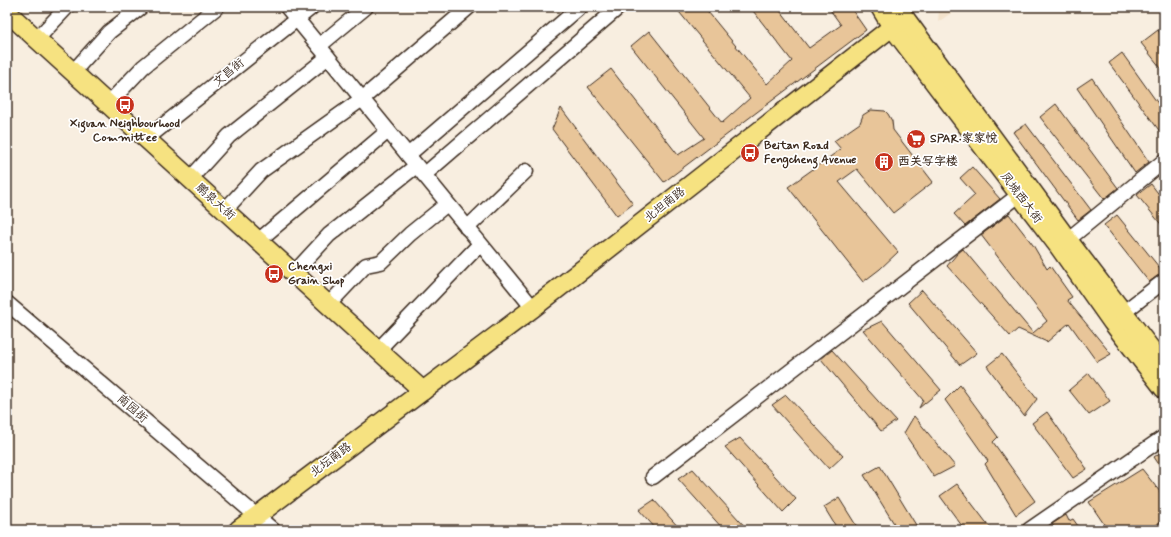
<svg xmlns="http://www.w3.org/2000/svg" width="1171" height="537" viewBox="0 0 1171 537" font-family="Mynerve,'LXGW WenKai TC',sans-serif">
<style>
.built{fill:#f3e2cb}
.building{fill:#e8c599;stroke:#3b2a1e}
.lines{fill:none;stroke-linecap:round;stroke-linejoin:round}
.minor-casing{stroke:#3b2a1e;stroke-width:17}
.major-casing{stroke:#3b2a1e;stroke-width:21}
.minor{stroke:#fff;stroke-width:14}
.major{stroke:#f6e281;stroke-width:18}
.labels{text-anchor:middle;dominant-baseline:central;stroke-width:3.5;stroke-linejoin:round;paint-order:stroke}
.street-label{font-size:12px;fill:#3b2a1e;stroke:#fff}
.poi-label{font-size:12px;font-weight:bold;fill:#3b2a1e;stroke:#fff;text-anchor:start}
</style>
<rect width="100%" height="100%" fill="#f8eee0"/>
<filter id="ink" filterUnits="userSpaceOnUse"><feTurbulence type="fractalNoise" baseFrequency=".025" numOctaves="2"/><feDisplacementMap in="SourceGraphic" scale="8" xChannelSelector="R" yChannelSelector="G"/><feConvolveMatrix kernelMatrix="1 2 1 2 8 2 1 2 1" color-interpolation-filters="sRGB"/></filter>
<g filter="url(#ink)">
<path class="built" d="M939,7H960L938,22Z"/>
<g class="building">
<path d="M675,7H704L767,84L792,61L750,7H777L809,48L841,25L828,7H850L866,30L664,182L588,87L611,69L678,155L704,138L631,46L649,31L722,123L750,98Z"/>
<path d="M1158,30L1164,39V72L1141,43Z"/>
<path d="M1122,53L1164,112V137L1109,63Z"/>
<path d="M1092,78L1149,162L1135,173L1077,88Z"/>
<path d="M1056,104L1118,188L1104,199L1040,117Z"/>
<path d="M561,108L633,204L617,216L552,129Z"/>
<path d="M871,110L885,111L888,114L892,121L893,130L933,182L893,213L857,169L839,182L898,252L880,269L863,282L788,187L841,149L834,141L860,123L863,115Z"/>
<path d="M1026,124L1091,210L1078,220L1013,132Z"/>
<path d="M972,167L1000,199L965,226L954,214L975,195L960,178Z"/>
<path d="M1151,184L1164,201V228L1137,195Z"/>
<path d="M1009,214L1033,245L1047,269L1050,266L1072,297L1067,300L1111,354L1097,362L1069,323L1047,342L1018,329L1010,336L947,266L957,254L963,249L1033,333L1047,321L981,235Z"/>
<path d="M1117,215L1163,272L1149,282L1104,225Z"/>
<path d="M922,290L977,353L960,365L908,303Z"/>
<path d="M882,321L941,390L919,408L923,400L863,330Z"/>
<path d="M832,350L896,421L881,431L821,359Z"/>
<path d="M1002,354L1037,399L1024,416L987,366Z"/>
<path d="M1089,373L1110,401L1089,415L1069,390Z"/>
<path d="M960,385L998,437L993,442L1035,501L1016,515L985,464L988,461L945,400Z"/>
<path d="M786,395L843,456L829,469L772,405Z"/>
<path d="M1047,412L1087,469L1073,478L1032,423Z"/>
<path d="M914,416L955,466L934,477L904,433Z"/>
<path d="M740,438L796,499L783,512L725,447Z"/>
<path d="M1164,450V472L1154,457Z"/>
<path d="M880,466L919,530H898L864,475Z"/>
<path d="M693,469L748,530H724L678,479Z"/>
<path d="M1142,469L1164,497V520L1148,530H1108L1089,502Z"/>
<path d="M957,484L992,530H965L940,496Z"/>
<path d="M839,498L859,530H838L824,507Z"/>
<path d="M654,500L681,530H657L639,510Z"/>
<path d="M1066,515L1069,521L1073,519L1078,526L1073,530H1056L1052,524Z"/>
</g>
<g class="lines">
<g class="minor-casing">
<g id="minor">
<path d="M287,7L533,308"/>
<path d="M37,39L67,7"/>
<path d="M319,46L366,7"/>
<path d="M73,72L109,32L141,7"/>
<path d="M108,104L143,67L217,7"/>
<path d="M146,139L312,7"/>
<path d="M408,155L580,7"/>
<path d="M424,175L619,7"/>
<path d="M190,179L229,136L328,57"/>
<path d="M225,210L261,171L362,99L469,7"/>
<path d="M467,228L526,171"/>
<path d="M258,241L388,131"/>
<path d="M1060,246L1164,161"/>
<path d="M294,273L329,235L416,166"/>
<path d="M7,303L273,530"/>
<path d="M328,305L366,265L381,262L410,234L447,204"/>
<path d="M1115,319L1164,281"/>
<path d="M378,350L480,244"/>
<path d="M653,477L1019,195"/>
<path d="M1029,530L1164,437"/>
</g>
</g>
<g class="major-casing">
<g id="major">
<path d="M880,7L892,27L1059,247L1112,322L1164,389"/>
<path d="M897,7L1068,240L1164,366"/>
<path d="M7,12L423,391"/>
<path d="M238,530L533,308L892,27L905,18"/>
</g>
</g>
<use href="#minor" class="minor"/>
<use href="#major" class="major"/>
</g>
</g>
<defs>
<g id="bus-disc" transform="scale(1)"><circle r="9.5" fill="#c8321e" stroke="#fff"/><path d="M-5-6H5V4H4V6H2V4H-2V6H-4V4H-5ZM-3.5-4V0h7V-4ZM-3.5 1.2v1.5H-2V1.2ZM2 1.2v1.5H3.5V1.2Z" fill="#fff"/></g>
<g id="supermarket-disc" transform="scale(1)"><circle r="9.5" fill="#c8321e" stroke="#fff"/><path d="M-6-5.5h2.5l.6 2H6L4.5 2H-2.5L-4.4-4H-6ZM-1.5 3.2a1.3 1.3 0 1 0 .1 0ZM3 3.2a1.3 1.3 0 1 0 .1 0Z" fill="#fff"/></g>
<g id="building-disc" transform="scale(1)"><circle r="9.5" fill="#c8321e" stroke="#fff"/><path d="M-4-6H4V6H1V3H-1V6H-4ZM-2.5-4.3h1.7v1.8h-1.7ZM.8-4.3h1.7v1.8H.8ZM-2.5-1h1.7V.8h-1.7ZM.8-1h1.7V.8H.8Z" fill="#fff"/></g>
</defs>
<g fill-rule="evenodd">
<use href="#bus-disc" x="125" y="105"/>
<use href="#supermarket-disc" x="916" y="139"/>
<use href="#bus-disc" x="750" y="153"/>
<use href="#building-disc" x="884" y="162"/>
<use href="#bus-disc" x="274" y="274"/>
</g>
<g class="labels">
<g class="street-label">
<text transform="translate(229 73) rotate(-39)">文昌街</text>
<text transform="translate(1021 198) rotate(53)">凤城西大街</text>
<text transform="translate(215 202) rotate(42)">鹏泉大街</text>
<text transform="translate(665 205) rotate(-38)">北坦南路</text>
<text transform="translate(132 409) rotate(41)">南园街</text>
<text transform="translate(331 460) rotate(-37)">北坛南路</text>
</g>
<g class="poi-label">
<text x="125" y="124" text-anchor="middle">Xiguan Neighbourhood<tspan x="125" dy="14">Committee</tspan></text>
<text x="930" y="139">SPAR·家家悦</text>
<text x="764" y="146">Beitan Road<tspan x="764" dy="14">Fengcheng Avenue</tspan></text>
<text x="898" y="162">西关写字楼</text>
<text x="288" y="267">Chengxi<tspan x="288" dy="14">Grain Shop</tspan></text>
</g>
</g>
<rect width="1171" height="537" fill="none" stroke="#fff" stroke-width="24"/>
<rect x="12" y="12" width="1147" height="513" fill="none" stroke="#3b2a1e" stroke-width="1.5" filter="url(#ink)"/>
</svg>
